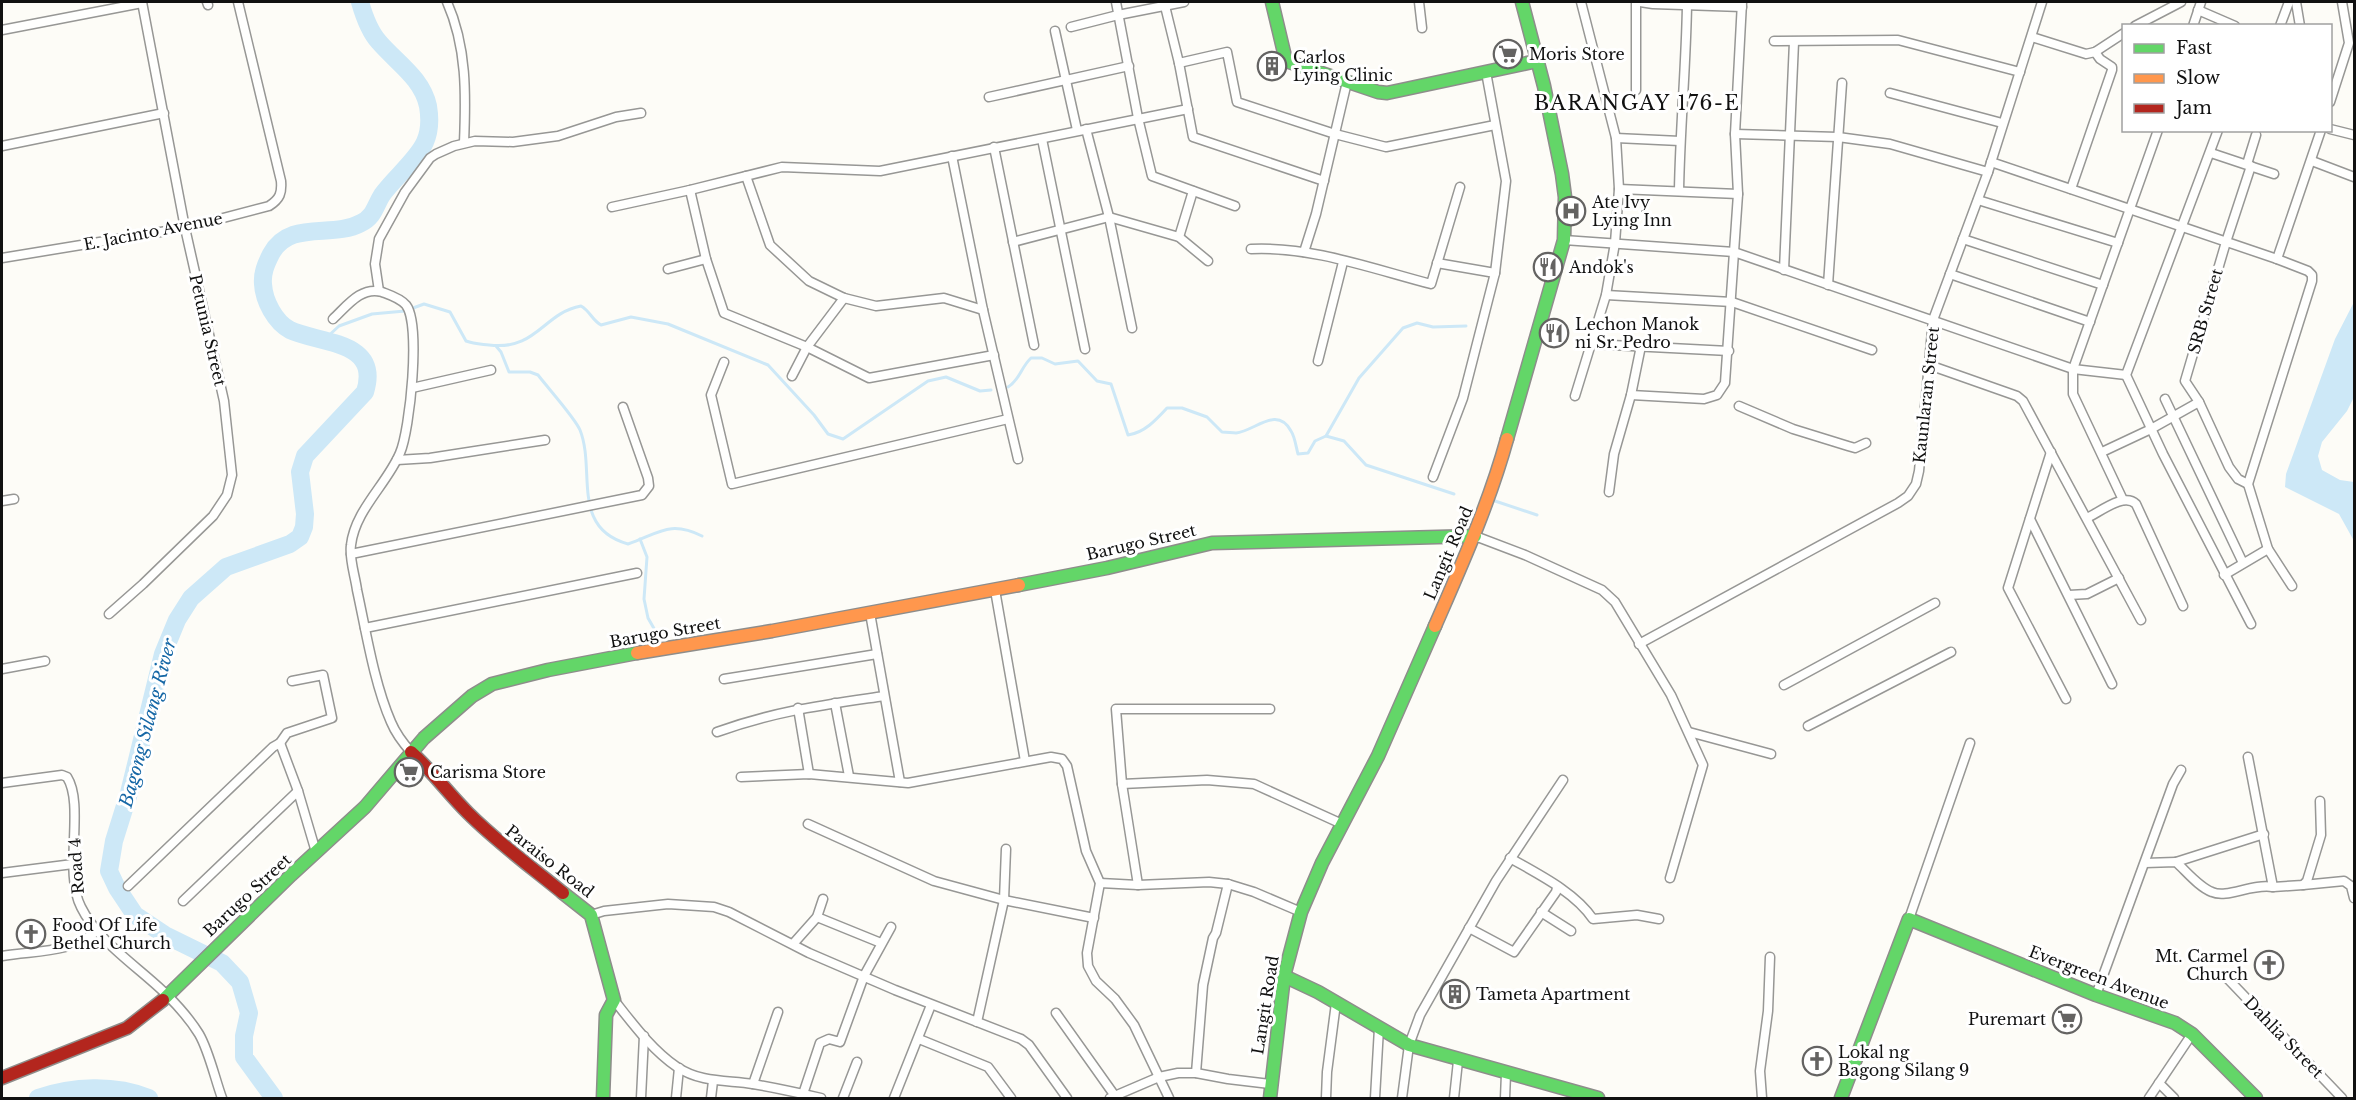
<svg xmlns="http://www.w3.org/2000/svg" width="2356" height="1100" viewBox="0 0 2356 1100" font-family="'Libre Baskerville',serif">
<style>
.water{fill:#cde8f7}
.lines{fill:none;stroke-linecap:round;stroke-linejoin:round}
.stream{stroke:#cde8f7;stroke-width:3}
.river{stroke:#cde8f7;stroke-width:18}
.street-casing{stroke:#979795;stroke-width:11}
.fast-casing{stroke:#8e8d8b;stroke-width:15}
.slow-casing{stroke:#8e8d8b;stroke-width:15}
.jam-casing{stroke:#8e8d8b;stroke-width:15}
.street{stroke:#fffffe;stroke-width:8}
.fast{stroke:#63d668;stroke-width:12}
.slow{stroke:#ff974d;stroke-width:12}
.jam{stroke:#b3261e;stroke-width:12}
.labels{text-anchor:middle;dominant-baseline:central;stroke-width:6;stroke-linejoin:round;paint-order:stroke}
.poi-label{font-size:16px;fill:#111;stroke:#fff;text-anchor:start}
.street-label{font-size:16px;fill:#111;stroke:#fff}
.water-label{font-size:18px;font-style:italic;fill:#1768a6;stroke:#fff}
.quarter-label{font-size:20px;letter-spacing:1.5px;fill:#111;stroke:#fff}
</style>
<rect width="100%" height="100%" fill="#fdfcf7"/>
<path class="water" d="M2354,302V397L2347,411L2322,442L2318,456L2322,470L2340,480L2354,482V541L2339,514L2285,487L2286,474L2335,339Z"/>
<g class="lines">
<g class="stream">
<path d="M325,339L339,326L372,314L405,311L424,304L450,312L466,341C474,344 481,344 489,345C537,351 543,313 581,306C590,311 592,320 601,325L631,317L668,324L768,365L814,415L828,434L843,439L928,381L946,377L980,391L991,390"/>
<path d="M496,346L501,352L509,372H530L538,375C548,388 575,418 580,430C596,470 570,528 628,544C659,533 670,520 702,536"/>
<path d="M1008,387C1020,380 1021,367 1031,358H1042L1055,364L1078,361L1097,381L1111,384L1128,435C1144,433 1156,420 1167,408H1182L1207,417L1222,432C1227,432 1232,433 1236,433C1255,431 1277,405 1291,431C1295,437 1296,447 1298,454L1308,453L1315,441L1326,436L1359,378L1403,328L1417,323L1433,327L1466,326"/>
<path d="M1326,436L1344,441L1366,465L1454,494"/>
<path d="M1492,500L1537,515"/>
<path d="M640,539L647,557L644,599L648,618L660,639"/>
</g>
<g class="river">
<path d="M38,1098C73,1086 114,1084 149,1098"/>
<path d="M274,1098L244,1057V1036L249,1013L240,982L222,963L165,935L135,915L117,888L109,871L114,841L129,793L163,654L177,620L191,598L226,567L290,544L300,537L304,527L305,514L300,472L305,456L365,392C381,340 320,344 290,330C275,322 264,301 263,284C262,273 266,264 271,254C290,219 332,239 361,223C374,217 375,206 382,195C394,178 417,160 425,142C430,131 430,118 428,106C422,78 397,63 379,42C369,31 364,16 360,2"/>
</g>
<g class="street-casing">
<g id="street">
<path d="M207,2L208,5"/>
<path d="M447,2C467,47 466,95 464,143"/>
<path d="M1116,2L1138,118L1152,176L1235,206"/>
<path d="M1164,2L1179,63L1193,137L1324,181"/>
<path d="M1419,2L1422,28"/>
<path d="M1640,2L1653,4L1742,7"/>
<path d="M2296,2L2300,26"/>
<path d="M2198,10L2235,26"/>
<path d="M2135,26L2181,2"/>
<path d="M2193,26L2201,2"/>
<path d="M2280,26L2289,2"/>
<path d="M1071,27L1118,15L1184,2"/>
<path d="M2,30L142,3"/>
<path d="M1055,31L1077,130"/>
<path d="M2032,37L2086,54L2095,52L2124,33"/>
<path d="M1774,41L1898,40L2020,72"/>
<path d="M1179,63L1227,52L1237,102L1335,134L1386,147L1495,125"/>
<path d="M1636,90V2"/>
<path d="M1890,93L2002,123"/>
<path d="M989,97L1129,66"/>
<path d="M2330,102L2349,43L2342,2"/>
<path d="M1086,129L1109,217L1132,328"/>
<path d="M2330,129L2354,135"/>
<path d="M2218,130L2126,375L2163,454L2251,624"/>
<path d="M1735,134L1838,137L1890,144L1988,172"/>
<path d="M1616,138L1680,141"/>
<path d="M1042,139L1085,349"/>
<path d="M2,146L164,113"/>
<path d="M994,147L1034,345"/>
<path d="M2211,153L2274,174"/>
<path d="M952,156L983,310L1018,459"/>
<path d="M2312,161L2354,177"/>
<path d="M1991,162L2277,259L2308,271L2312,275V281L2248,484L2268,549L2292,586"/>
<path d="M2247,164L2256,135"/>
<path d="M746,176L770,245L809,281L844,298L876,306L944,298L983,310"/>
<path d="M1619,189L1738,194"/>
<path d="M2071,189L2112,70V67L2100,59L2095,52"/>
<path d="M690,190L706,259L724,313L807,347L869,378L994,355"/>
<path d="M1679,191C1680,129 1686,67 1687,5"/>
<path d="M1978,200L2118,243"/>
<path d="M612,207L690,190L782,167L880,171L1188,109"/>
<path d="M1179,237L1193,191"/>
<path d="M1963,239L2103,285"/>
<path d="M1564,240L1734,252L2073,369L2126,375"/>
<path d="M1013,242L1109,217L1179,237L1208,261"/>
<path d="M1251,249C1311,246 1373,269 1431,284L1460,187"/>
<path d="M1304,252L1316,214L1347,82"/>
<path d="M2,258L185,228L269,206C280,199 282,193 281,181L238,2"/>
<path d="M2277,259L2321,130"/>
<path d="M1437,263L1495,273"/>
<path d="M668,269L706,259"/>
<path d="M1784,270L1794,42"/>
<path d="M1950,274L2090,322"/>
<path d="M1828,285L1842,83"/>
<path d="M379,291L375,264L379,239L405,192L430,158L436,154L454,146L475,141L513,142L558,136L616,117L641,113"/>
<path d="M1606,295L1732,302L1872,350"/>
<path d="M333,319C347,306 361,286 382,292C390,295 400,298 406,305C421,324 410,430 400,453C387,484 355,510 351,545C349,559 355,575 357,590C366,631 374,683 391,722C396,734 403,743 411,752"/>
<path d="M1592,344L1729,351"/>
<path d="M1318,361L1343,262"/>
<path d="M724,362L711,395L732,484L1008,419"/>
<path d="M1929,365L2017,396L2023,401L2141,620"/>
<path d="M792,376L807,347L844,298"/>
<path d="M412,388L491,370"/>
<path d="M1631,395L1704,399L1717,395L1725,383L1738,194L1735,134L1742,2"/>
<path d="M1575,396L1606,295L1615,243L1619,189L1616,138L1581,2"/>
<path d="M2165,399L2243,563"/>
<path d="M1739,406L1793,429L1848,446L1855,448L1866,443"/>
<path d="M2051,452L2008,588L2066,699"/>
<path d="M2102,452L2151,429L2199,402"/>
<path d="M397,460L430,458L545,440"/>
<path d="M1433,477L1463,398L1495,273L1506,181L1486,72"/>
<path d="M2248,484L2238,479L2229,467L2199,402L2185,381L2226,242L2251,166"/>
<path d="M1609,492L1614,454L1631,395L1641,346"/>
<path d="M2123,500L2073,394V369L2158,130"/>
<path d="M2,501L14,499"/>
<path d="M2087,518C2100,512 2124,492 2136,504L2183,606"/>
<path d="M2030,519L2112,684"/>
<path d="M1475,536L1525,555L1602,590L1615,602L1671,695L1703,765L1670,878"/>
<path d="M351,554L642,495L649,486L648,478L623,407"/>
<path d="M2224,575L2268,549"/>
<path d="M995,590L1025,761"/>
<path d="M2069,595L2087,594L2119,578"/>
<path d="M870,613L900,782"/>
<path d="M109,614L143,584L213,516L227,495L232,475L224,401L185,228L142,2"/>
<path d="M365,628L637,573"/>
<path d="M1639,644L1898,503L1908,496L1916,484L1919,471L1933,320L1988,172L2042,2"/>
<path d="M2,669L45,661"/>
<path d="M724,679L877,654"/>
<path d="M1784,685L1935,603"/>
<path d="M835,703L849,776"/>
<path d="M798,708L809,774"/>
<path d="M1808,726L1951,652"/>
<path d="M717,732C775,711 824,705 884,696"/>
<path d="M1689,732L1771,754"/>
<path d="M280,743L298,791L316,852"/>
<path d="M741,777L809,774L908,783L1051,757L1062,759L1067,766L1086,851L1100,883L1087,953L1088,966L1096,981L1115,999L1134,1025L1169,1098"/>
<path d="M2,783L62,775L67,777C85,805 63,872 81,907C98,942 140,968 167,995C178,1006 191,1021 199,1034C209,1051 215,1079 222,1098"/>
<path d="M1122,784L1207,780L1254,784L1342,824"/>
<path d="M808,824L934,881L1004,900L1094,918"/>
<path d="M1510,858C1538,874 1575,892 1593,919L1637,915L1659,919"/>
<path d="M2176,862L2264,834"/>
<path d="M2145,863L2176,862C2187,872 2199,887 2212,892C2227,899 2252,883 2273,887L2248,757"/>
<path d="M2,873L73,864"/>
<path d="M1100,883L1138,885L1209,882L1228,884L1254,892L1301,912"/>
<path d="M1138,885L1122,784L1116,709H1270"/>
<path d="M2303,885L2344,881L2351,886L2354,898"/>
<path d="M128,886L273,747L280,743L287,733L332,718L323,675L292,681"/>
<path d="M2273,887L2303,885L2307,881L2321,835L2320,801"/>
<path d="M183,901L298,791"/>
<path d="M1541,912L1571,931"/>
<path d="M591,915L604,911L668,904L714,907L729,912L809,953L895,990L1021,1039L1029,1045L1067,1098"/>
<path d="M817,917L881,943"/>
<path d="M1909,919L1970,743"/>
<path d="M1469,928L1514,952L1556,892L1557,888"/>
<path d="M793,944L817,917L823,899"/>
<path d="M2,956C35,950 71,954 98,930"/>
<path d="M2226,977L2342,1098"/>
<path d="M2096,995L2173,784L2181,770"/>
<path d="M614,1000C633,1024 652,1050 677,1067C701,1083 727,1080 753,1084C776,1088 799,1093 821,1098"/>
<path d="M1056,1013L1115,1096"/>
<path d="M977,1022L1004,900L1006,849"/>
<path d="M919,1039L988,1067L1011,1098"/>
<path d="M1196,1073L1203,985L1213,938L1216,933L1228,884"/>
<path d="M2159,1083L2174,1098"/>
<path d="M753,1084L778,1012"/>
<path d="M803,1094L820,1043L829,1039L840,1042L864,976L891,927"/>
<path d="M641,1098L644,1036"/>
<path d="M676,1098L679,1068"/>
<path d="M711,1098L713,1081"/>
<path d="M843,1098L857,1062"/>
<path d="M894,1098L931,1005"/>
<path d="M1110,1098L1159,1077L1178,1073H1196L1228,1079L1270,1084"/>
<path d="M1326,1098L1327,1072L1336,1003"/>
<path d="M1375,1098L1379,1028"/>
<path d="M1402,1098L1409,1045L1420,1015L1496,881L1563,780"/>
<path d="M1454,1098L1458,1061"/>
<path d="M1505,1098L1506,1074"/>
<path d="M1762,1098L1760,1071L1768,1011L1770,957"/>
<path d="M2149,1098L2192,1034"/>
</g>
</g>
<g class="fast-casing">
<g id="fast">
<path d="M1272,2L1286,61L1378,92L1387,93L1537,61"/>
<path d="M1507,439L1564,240L1565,197L1562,174L1544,86L1522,2"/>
<path d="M1019,585L1107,568L1212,543L1475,536"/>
<path d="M563,893L591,915L614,1000L606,1015L603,1098"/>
<path d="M1284,976L1318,992L1409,1045L1598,1098"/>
<path d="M163,1000L291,875L365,807L424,738L472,696L492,684L548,670L637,653"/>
<path d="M1270,1098L1284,976L1301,912L1322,863L1378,756L1435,626"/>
<path d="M1841,1098L1909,919L2096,995L2175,1023L2192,1034L2256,1098"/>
</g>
</g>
<g class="slow-casing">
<g id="slow">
<path d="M1435,626C1462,564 1489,504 1507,439"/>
<path d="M637,653L772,631L1019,585"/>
</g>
</g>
<g class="jam-casing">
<g id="jam">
<path d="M411,752C432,771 448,793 468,813C497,842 531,867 563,893"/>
<path d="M2,1078L127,1028L163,1000"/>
</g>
</g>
<use href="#street" class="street"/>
<use href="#fast" class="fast"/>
<use href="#slow" class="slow"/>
<use href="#jam" class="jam"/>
</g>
<defs>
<g id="supermarket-ring" transform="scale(1.5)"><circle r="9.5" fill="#fff" stroke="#646362" stroke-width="1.5"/><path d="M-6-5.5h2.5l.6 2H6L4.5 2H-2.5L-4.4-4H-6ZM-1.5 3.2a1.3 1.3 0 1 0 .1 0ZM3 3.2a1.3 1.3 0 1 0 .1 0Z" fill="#646362"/></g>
<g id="building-ring" transform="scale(1.5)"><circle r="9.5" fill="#fff" stroke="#646362" stroke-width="1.5"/><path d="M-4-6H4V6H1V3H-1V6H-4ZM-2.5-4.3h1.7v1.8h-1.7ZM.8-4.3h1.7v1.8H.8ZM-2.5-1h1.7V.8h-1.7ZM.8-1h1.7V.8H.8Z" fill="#646362"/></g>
<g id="hospital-ring" transform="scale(1.5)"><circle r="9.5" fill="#fff" stroke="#646362" stroke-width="1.5"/><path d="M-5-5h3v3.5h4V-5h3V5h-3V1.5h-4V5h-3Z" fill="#646362"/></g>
<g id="restaurant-ring" transform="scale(1.5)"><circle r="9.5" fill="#fff" stroke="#646362" stroke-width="1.5"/><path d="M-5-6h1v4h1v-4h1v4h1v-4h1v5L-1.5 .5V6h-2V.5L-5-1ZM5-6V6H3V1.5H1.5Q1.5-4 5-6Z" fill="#646362"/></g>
<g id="church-ring" transform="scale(1.5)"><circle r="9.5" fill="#fff" stroke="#646362" stroke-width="1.5"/><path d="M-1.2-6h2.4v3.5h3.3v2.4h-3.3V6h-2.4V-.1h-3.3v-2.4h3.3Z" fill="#646362"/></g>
</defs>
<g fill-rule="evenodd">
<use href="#supermarket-ring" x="1508" y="54"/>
<use href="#building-ring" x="1272" y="66"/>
<use href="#hospital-ring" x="1571" y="211"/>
<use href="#restaurant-ring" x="1548" y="267"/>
<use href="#restaurant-ring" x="1554" y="333"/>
<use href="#supermarket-ring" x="409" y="772"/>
<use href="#church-ring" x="31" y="934"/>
<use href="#church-ring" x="2269" y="965"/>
<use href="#building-ring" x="1455" y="994"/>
<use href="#supermarket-ring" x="2067" y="1019"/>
<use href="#church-ring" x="1817" y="1061"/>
</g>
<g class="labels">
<g class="poi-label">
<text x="1529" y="54">Moris Store</text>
<text x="1293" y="57">Carlos<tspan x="1293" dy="18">Lying Clinic</tspan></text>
<text x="1592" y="202">Ate Ivy<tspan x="1592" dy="18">Lying Inn</tspan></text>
<text x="1569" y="267">Andok's</text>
<text x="1575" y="324">Lechon Manok<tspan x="1575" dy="18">ni Sr. Pedro</tspan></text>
<text x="430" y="772">Carisma Store</text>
<text x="52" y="925">Food Of Life<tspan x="52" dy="18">Bethel Church</tspan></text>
<text x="2248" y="956" text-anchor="end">Mt. Carmel<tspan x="2248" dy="18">Church</tspan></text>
<text x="1476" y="994">Tameta Apartment</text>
<text x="2046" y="1019" text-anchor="end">Puremart</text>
<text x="1838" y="1052">Lokal ng<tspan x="1838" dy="18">Bagong Silang 9</tspan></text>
</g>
<g class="street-label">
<text transform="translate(153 231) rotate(-11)">E. Jacinto Avenue</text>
<text transform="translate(2205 311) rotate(-74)">SRB Street</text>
<text transform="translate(208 330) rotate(77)">Petunia Street</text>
<text transform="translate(1926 395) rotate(-84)">Kaunlaran Street</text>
<text transform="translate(1141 542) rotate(-13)">Barugo Street</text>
<text transform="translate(1448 553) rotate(-67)">Langit Road</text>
<text transform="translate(665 632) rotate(-10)">Barugo Street</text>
<text transform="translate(550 861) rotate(38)">Paraiso Road</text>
<text transform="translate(76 866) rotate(-94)">Road 4</text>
<text transform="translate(247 895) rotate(-43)">Barugo Street</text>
<text transform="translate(2099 977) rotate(21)">Evergreen Avenue</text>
<text transform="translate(1265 1005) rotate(-81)">Langit Road</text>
<text transform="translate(2284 1037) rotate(46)">Dahlia Street</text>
</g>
<g class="water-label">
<text transform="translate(148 723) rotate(-75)">Bagong Silang River</text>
</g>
<g class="quarter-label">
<text x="1637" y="103">BARANGAY 176-E</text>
</g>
</g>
<rect width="2356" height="1100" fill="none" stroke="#111111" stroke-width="6"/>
<rect x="2122" y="24" width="210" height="108" fill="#ffffff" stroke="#a0a0a0" stroke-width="1.5"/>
<rect x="2134" y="44" width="30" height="9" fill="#63d668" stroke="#a0a0a0" stroke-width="1.5"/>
<text x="2176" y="54" font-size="18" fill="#111111">Fast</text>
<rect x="2134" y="74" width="30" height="9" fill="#ff974d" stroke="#a0a0a0" stroke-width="1.5"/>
<text x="2176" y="84" font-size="18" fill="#111111">Slow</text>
<rect x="2134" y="104" width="30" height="9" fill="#b3261e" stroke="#a0a0a0" stroke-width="1.5"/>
<text x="2176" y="114" font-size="18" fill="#111111">Jam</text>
</svg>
